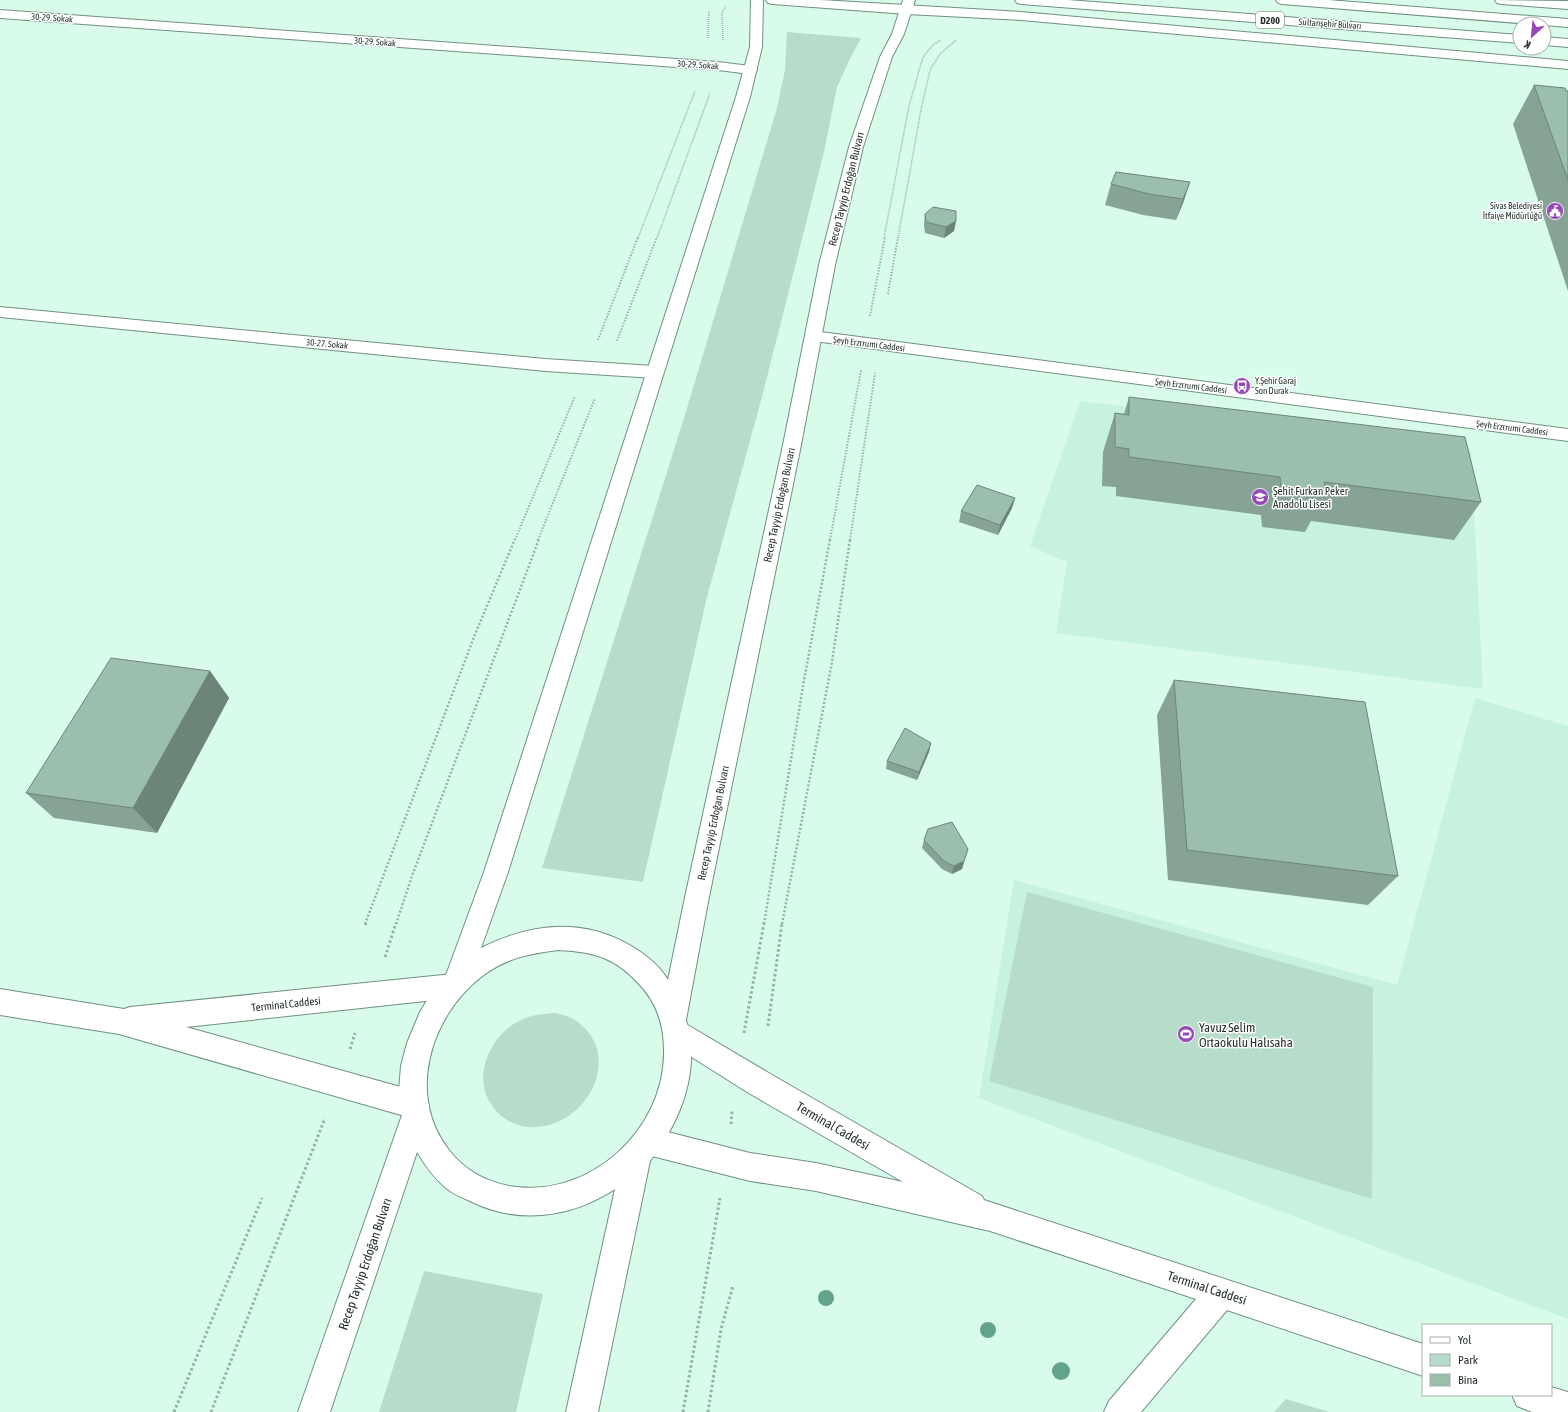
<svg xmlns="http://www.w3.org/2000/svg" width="1568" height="1412" viewBox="0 0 1568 1412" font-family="'Asap Condensed',sans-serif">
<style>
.built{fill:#c7f2dd}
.green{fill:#b7ddca}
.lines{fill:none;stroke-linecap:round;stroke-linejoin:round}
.minor-casing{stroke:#709080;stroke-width:2}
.tertiary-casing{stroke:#709080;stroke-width:2}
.trunk-casing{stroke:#709080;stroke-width:2}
.path-far3{stroke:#97b2a5;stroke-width:1.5;stroke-dasharray:1 1;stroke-linecap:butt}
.path-far2{stroke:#97b2a5;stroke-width:2;stroke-dasharray:1.5 1.5;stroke-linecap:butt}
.path-far1{stroke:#97b2a5;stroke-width:2.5;stroke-dasharray:2 2;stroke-linecap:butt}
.path{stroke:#97b2a5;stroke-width:3;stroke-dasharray:2.5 2.5;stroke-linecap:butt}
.minor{fill:#fff;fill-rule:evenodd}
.tertiary{fill:#fff;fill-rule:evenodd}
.trunk{fill:#fff;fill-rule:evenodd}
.tree{fill:#64a38b}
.wall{fill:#86a395}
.shaded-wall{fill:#6d8579}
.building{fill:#9cbead;stroke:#6d8579}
.labels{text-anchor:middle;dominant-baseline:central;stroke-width:3;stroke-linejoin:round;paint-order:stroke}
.far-street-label{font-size:9px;fill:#25322c;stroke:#fff}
.far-poi-label{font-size:9px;fill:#25322c;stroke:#fff;text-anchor:end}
.shield{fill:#fff;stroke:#66706b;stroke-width:1}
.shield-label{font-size:10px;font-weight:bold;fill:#25322c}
.street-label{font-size:11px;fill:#25322c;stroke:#fff}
.poi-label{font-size:11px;fill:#25322c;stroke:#fff;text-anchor:start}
.near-poi-label{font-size:13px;fill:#25322c;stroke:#fff;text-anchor:start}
.near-street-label{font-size:13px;fill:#25322c;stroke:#fff}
</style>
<rect width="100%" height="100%" fill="#d9fcea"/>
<g class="built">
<path d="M1080,401L1471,449L1483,689L1056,633L1067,562L1030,546Z"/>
<path d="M1475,698L1568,726V1319L979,1098L1014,880L1397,985Z"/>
</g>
<g class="green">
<path d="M787,32L861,38L850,59L837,87L824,152L762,397L706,601L643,882L542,868L684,418L777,108L785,70Z"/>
<path d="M1027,892L1373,987L1372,1199L989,1081Z"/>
<path d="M556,1013C562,1015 569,1016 573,1019C628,1052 587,1132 527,1127C515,1125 504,1120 496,1111C491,1104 485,1096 484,1087C479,1061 498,1030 521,1020C533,1014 543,1014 556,1013Z"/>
<path d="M424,1271L543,1294L516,1412H379Z"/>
<path d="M1286,1399L1329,1412H1274Z"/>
</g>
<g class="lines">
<g class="minor-casing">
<g id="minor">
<path d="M0,10L718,62L750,66L755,67L757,70L755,73L750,74L718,70L0,18Z"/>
<path d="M0,307L545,359L654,366L660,368L663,372L660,376L654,378L545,371L0,317Z"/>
<path d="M813,331L1568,429V441L807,340L805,336L807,332Z"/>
<path d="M453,974L462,977L466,986L462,995L453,998L186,1027L415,1091L425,1095L429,1105L425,1115L415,1119L119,1034L0,1015V989L124,1009L130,1007Z"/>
<path d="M677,1020L686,1024L767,1072L982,1196L984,1200L1423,1344V1376L1227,1310L1141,1412H1104L1109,1401L1196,1299L990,1231L816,1191L750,1181L648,1155L638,1151L634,1141L638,1131L648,1127L750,1153L816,1163L903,1182L747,1092L668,1042L664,1033L668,1024Z"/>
<path d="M1551,1387L1568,1392V1412H1532L1517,1406L1512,1395H1551Z"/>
</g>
</g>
<g class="tertiary-casing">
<path id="tertiary" d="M751,0H763L762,47L750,97L508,872L481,948C531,923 583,917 633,947C646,955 660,966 668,980L684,902L783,445L819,265L849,147L880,57L892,34L903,0H915L904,34L892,57L863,147L835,265L801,445L708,902L686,1020C701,1070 681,1121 650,1161L598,1412H566L615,1189C571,1218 518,1225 470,1201C461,1197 453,1194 446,1188C434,1178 425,1165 417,1152L330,1412H298L402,1115L399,1090L401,1066L407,1043L420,1012L432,992L446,975L484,872L736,97L750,47ZM558,950C574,951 590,952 606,959C618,964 629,973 638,983C657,1002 664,1025 664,1051C665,1130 589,1200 509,1186C485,1181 464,1170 449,1150C406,1096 430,1017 481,977C506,958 528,954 558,950Z"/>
</g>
<g class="trunk-casing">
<g id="trunk">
<path d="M766,0H821L1021,12L1568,61V69L1021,20L907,14L772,4L768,3Z"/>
<path d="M1015,0H1068L1520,35V43L1021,4L1017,3Z"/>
<path d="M1276,0H1328L1568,19V27L1282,4L1278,3Z"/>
<path d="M1495,0L1568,1V9L1501,4L1497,3Z"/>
<path d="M1544,37L1568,39V47L1544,45Z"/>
</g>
</g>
<g class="path-far3">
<path d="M708,38L709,11"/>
<path d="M723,40L722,13L726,6"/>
<path d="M638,238L695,91"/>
<path d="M657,238L710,93"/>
<path d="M884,238L909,106L923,57L933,45L941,40"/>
<path d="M898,238L921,110L930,70L940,54L956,40"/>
</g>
<g class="path-far2">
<path d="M888,294L898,237"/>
<path d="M870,316L885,237"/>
<path d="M598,340L638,237"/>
<path d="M617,341L657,237"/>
<path d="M515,540L575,396"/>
<path d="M538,540L595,398"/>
<path d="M830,540L861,370"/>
<path d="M850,540L875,373"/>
</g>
<g class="path-far1">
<path d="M365,924L474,637L515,539"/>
<path d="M396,924L412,876L539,539"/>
<path d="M764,924L803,686L830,539"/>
<path d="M782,924L832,662L850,539"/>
</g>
<g class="path">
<path d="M365,925L366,923"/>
<path d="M385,957L396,923"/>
<path d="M768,1026L782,923"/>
<path d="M744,1033L764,923"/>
<path d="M350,1049L355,1033"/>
<path d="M731,1124L732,1111"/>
<path d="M174,1412L262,1198"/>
<path d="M211,1412L325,1118"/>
<path d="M683,1412L720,1198"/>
<path d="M708,1412L721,1329L733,1286"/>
</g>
<use href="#minor" class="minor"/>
<use href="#tertiary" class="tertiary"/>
<use href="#trunk" class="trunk"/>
</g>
<g class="tree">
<circle cx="826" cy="1298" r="8"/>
<circle cx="988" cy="1330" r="8"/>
<circle cx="1061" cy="1371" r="9"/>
</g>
<g class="wall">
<path d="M1534,85L1568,91V291L1513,124Z"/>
<path d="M1190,182L1183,203L1176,220L1143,215L1105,205L1111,184Z"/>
<path d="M925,214L956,221L954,231L944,238L925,233L924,225Z"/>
<path d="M1129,397L1481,502L1454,540L1311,521L1305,532L1262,527L1261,515L1116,496V487L1102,486L1103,452L1115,413L1124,414Z"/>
<path d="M1015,498L1012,508L998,535L959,522L961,511Z"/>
<path d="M210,671L229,698L157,833L54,818L26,793Z"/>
<path d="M1174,680L1398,876L1368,905L1168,880L1157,715Z"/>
<path d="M931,743L929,752L917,780L886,769L887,761Z"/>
<path d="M924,840L968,849L962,869L952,874L942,869L922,848Z"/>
</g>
<g class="shaded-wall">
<path d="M1190,182L1183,203L1176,220L1183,199Z"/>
<path d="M956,221L954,231L944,238L946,227Z"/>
<path d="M1015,498L1012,508L998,535L1000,525Z"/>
<path d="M210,671L229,698L157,833L133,808Z"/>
<path d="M931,743L929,752L917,780L919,772Z"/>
<path d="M964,861L962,869L952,874L954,866Z"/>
</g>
<g class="building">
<path d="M1534,85L1565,88L1566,91H1568V180Z"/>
<path d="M1116,172L1190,182L1183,199L1149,194L1111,184Z"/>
<path d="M933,207L956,211V221L946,227L926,222L925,214Z"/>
<path d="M1129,397L1465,437L1481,502L1324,482L1326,494L1281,489L1280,477L1129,457V449L1115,447V413L1129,415Z"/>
<path d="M977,485L1015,498L1000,525L961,511Z"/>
<path d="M111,658L210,671L133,808L26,793Z"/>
<path d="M1174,680L1365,702L1398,876L1187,850Z"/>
<path d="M905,728L931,743L919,772L887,761Z"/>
<path d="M952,822L968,849L964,861L954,866L944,861L924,840L928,829Z"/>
</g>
<defs>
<g id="civic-disc" transform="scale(0.9)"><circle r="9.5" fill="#9749ba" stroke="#fff"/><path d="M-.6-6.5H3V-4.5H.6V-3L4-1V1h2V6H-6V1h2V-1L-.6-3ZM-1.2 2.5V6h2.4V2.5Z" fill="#fff"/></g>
<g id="bus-disc" transform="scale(0.9)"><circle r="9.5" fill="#9749ba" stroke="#fff"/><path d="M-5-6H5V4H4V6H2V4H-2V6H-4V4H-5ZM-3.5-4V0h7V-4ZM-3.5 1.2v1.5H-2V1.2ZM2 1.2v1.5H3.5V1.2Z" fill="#fff"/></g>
<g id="school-disc" transform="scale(0.9)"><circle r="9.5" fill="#9749ba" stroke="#fff"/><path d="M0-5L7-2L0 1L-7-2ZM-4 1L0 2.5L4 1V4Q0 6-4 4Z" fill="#fff"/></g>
<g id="stadium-disc" transform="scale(0.9)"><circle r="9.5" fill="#9749ba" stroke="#fff"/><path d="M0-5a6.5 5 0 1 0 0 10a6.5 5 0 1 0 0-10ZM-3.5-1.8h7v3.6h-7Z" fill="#fff"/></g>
</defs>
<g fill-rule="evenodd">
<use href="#civic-disc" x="1555" y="211"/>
<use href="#bus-disc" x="1242" y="386"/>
<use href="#school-disc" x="1260" y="497"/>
<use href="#stadium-disc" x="1186" y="1034"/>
</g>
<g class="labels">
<g class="far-street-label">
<text transform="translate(52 18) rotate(4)">30-29. Sokak</text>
<text transform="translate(1330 24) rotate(4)">Sultanşehir Bulvarı</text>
<text transform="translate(375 42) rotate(4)">30-29. Sokak</text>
<text transform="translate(698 65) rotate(4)">30-29. Sokak</text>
<text transform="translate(327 344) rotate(5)">30-27. Sokak</text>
<text transform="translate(869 344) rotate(7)">Şeyh Erzrrumi Caddesi</text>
<text transform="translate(1191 386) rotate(7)">Şeyh Erzrrumi Caddesi</text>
<text transform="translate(1512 428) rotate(7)">Şeyh Erzrrumi Caddesi</text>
</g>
<g class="far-poi-label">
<text x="1542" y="206">Sivas Belediyesi<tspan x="1542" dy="10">İtfaiye Müdürlüğü</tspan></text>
<text x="1255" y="381" text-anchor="start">Y.Şehir Garaj<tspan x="1255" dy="10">Son Durak</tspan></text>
</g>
<rect class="shield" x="1256" y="12" width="28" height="16" rx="3"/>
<g class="shield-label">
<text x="1270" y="20">D200</text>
</g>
<g class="street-label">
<text transform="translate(846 189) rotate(-76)">Recep Tayyip Erdoğan Bulvarı</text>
<text transform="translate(779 505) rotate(-78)">Recep Tayyip Erdoğan Bulvarı</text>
<text transform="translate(713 823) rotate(-78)">Recep Tayyip Erdoğan Bulvarı</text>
<text transform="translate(286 1004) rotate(-6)">Terminal Caddesi</text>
</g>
<g class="poi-label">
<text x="1273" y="491">Şehit Furkan Peker<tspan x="1273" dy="13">Anadolu Lisesi</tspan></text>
</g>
<g class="near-poi-label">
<text x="1199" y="1027">Yavuz Selim<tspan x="1199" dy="15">Ortaokulu Halısaha</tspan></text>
</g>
<g class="near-street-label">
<text transform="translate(833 1126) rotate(30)">Terminal Caddesi</text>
<text transform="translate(365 1264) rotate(-71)">Recep Tayyip Erdoğan Bulvarı</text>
<text transform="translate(1207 1288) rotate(18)">Terminal Caddesi</text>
</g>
</g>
<rect x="1422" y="1324" width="130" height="72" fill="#ffffff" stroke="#a8adab"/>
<rect x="1430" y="1337" width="20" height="6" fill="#ffffff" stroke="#a8adab"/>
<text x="1458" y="1344" font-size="12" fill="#25322c">Yol</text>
<rect x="1430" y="1354" width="20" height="12" fill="#b7ddca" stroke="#a8adab"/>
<text x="1458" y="1364" font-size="12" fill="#25322c">Park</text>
<rect x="1430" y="1374" width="20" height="12" fill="#9cbead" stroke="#a8adab"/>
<text x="1458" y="1384" font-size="12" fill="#25322c">Bina</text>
<g transform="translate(1532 36) rotate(207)"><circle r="19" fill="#ffffff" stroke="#a8adab"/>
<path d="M0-3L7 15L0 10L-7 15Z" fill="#9749ba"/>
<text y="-6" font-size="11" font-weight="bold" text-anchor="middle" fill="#25322c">K</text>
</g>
</svg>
